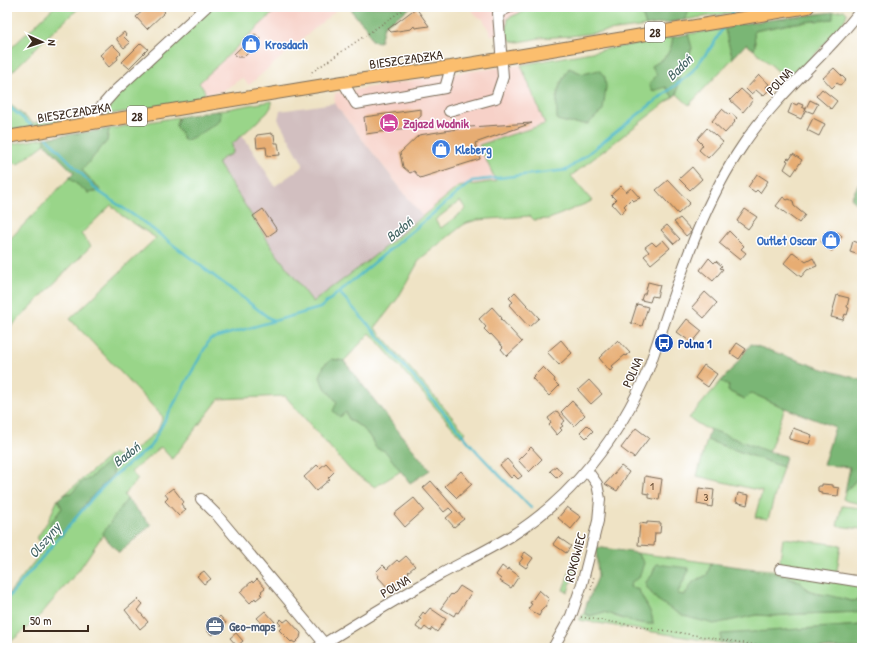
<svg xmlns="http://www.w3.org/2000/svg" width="869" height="655" viewBox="0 0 869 655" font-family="'Patrick Hand',sans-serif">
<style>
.built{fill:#f7d1c8}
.industrial{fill:#d2bfc0}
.green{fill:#99d589;stroke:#6a8054;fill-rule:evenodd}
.forest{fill:#7ab675;stroke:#5a704a}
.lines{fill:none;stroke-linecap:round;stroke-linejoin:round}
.stream{stroke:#4cb8c9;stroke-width:2.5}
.building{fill:#e7ad73}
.minor-casing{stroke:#7a6b58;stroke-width:12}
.major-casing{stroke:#7a6b58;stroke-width:14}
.path{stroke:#7a6b58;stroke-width:1.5;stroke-dasharray:1 3;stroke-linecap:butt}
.minor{stroke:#fff;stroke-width:10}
.major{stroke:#fbbe6e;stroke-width:12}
.labels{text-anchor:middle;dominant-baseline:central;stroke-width:3;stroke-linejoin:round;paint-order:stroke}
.number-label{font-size:11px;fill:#664b33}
.shield{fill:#fff;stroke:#766a62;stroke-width:1}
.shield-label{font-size:12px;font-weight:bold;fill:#3b2a1e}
.shop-label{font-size:13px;font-weight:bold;fill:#366cbe;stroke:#fff;text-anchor:start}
.street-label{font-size:13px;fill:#3b2a1e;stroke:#fff}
.hotel-label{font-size:13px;font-weight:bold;fill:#b23c85;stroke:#fff;text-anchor:start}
.transit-label{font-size:13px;font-weight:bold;fill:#164399;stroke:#fff;text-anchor:start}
.service-label{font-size:13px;font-weight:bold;fill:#4e5e75;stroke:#fff;text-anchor:start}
.water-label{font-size:14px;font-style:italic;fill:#426362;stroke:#fff}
</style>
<rect width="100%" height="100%" fill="#fff"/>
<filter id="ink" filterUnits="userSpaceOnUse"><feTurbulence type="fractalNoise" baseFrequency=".025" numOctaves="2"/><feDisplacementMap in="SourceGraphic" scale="8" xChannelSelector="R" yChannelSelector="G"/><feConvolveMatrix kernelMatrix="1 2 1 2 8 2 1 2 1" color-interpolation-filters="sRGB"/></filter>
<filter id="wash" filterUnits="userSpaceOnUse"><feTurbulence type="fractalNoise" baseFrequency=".012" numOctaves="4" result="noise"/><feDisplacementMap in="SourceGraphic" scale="16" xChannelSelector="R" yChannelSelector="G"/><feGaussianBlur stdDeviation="0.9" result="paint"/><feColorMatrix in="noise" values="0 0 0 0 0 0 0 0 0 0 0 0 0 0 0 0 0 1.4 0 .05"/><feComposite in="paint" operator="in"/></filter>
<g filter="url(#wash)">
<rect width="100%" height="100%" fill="#efe3c5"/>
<g class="built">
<path d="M279,7H331L335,11L249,85L242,78L221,92L205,94V91L199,83Z"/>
<path d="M470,7H534L508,18L507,33L491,35L483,19L477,17Z"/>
<path d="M521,65L545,124L479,145L496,181L458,187L422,216L334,103L335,93L463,72Z"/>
</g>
<path class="industrial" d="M334,103L422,216L368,261L313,302L275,252L218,163L221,159L233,153L232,144L241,136L245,139L275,186L302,167L303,164L278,119L280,111Z"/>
<g class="green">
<path d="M54,7H80L46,38L7,77V52Z"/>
<path d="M212,7H279L199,83C205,91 209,94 198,100L105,115L103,110Z"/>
<path d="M534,7H640L646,26L571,36L540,38L519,42L512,41L506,36L508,18Z"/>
<path d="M691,7H767L684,20Z"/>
<path d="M844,10L847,13L846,17L842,24L792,80L787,79L754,50L755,45L754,31L795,23L832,19L833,12Z"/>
<path d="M725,29L728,42L733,58L689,105L677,94L679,73L692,49L688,34Z"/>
<path d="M673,37C671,53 666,58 652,66L657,75L652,91L666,87L673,97L571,176L592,201L549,219L534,220L530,216L477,220L467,223L463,225L420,259L398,298L375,328L465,432L461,437L370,333L344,361L332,359L323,385L346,412L349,420C364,427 369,434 376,448L385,450L401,471L375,487L351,471L285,396L219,399L172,459L161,447L131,472L138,479L124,495L127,499L79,570L36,620L7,645V596L45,548L37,538L48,521L58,499L62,508L56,516L50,522L86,503L113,474V469L109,462L89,479L82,482L72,493L65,494L113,453L123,460L158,430L163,417L70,319L156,238L121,215L111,205L81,234L91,246L7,331V306L8,304L7,303V283L9,280L7,278V242L69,178L88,193L101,191L82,170L107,141L109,129L178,117L176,126L221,113L216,111L272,101L271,107L267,113L232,144L233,153L221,159L218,163L275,252L313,302L368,261L458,187L496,181L479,145L545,124L521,65ZM569,68L583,74L556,98L560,84ZM460,201L466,209L441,228L435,220Z"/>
<path d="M7,102L33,123L58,118L59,122L7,131Z"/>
<path d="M45,138V144L18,164L7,162V145Z"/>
<path d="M721,381L729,386L728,391L745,399L751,393L785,408L769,452L703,427L689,418Z"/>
<path d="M862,430V467H860L858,452Z"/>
<path d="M707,440L783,467L768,519L755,517L762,491L697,476Z"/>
<path d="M857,479H862V504L847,501L843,499L845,492Z"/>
<path d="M842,506L862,508V529L837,526Z"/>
<path d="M783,538L841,545L836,576L779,567Z"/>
<path d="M579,546H582L568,592L563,590Z"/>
<path d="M637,553L711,563L707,575L693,582L685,595L677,594L688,572L652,575L646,582V586L656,599L683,616L742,617L757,615L773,616L800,614L862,612V625L721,635V643L579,620L584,613L590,616L604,612C620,618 636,624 653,624C653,611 643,602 639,590L630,587L631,582L644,563Z"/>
<path d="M747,568L772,570L862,584V599C859,599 856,600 853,601C846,601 813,593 808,589C804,587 802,583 798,581C783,573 764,574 747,568Z"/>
</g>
<g class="forest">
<path d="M352,7H410V8L384,26L380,42L372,41L367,28L352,12Z"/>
<path d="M640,7H691L684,20L646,26Z"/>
<path d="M833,12V19L795,23L754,31L755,45L754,50L746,44L733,58L728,42L725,29L735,25L754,22Z"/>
<path d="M688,34L692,48L679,73L677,94L673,97L666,87L652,91L649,84L657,75L652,66C666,58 671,53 673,37Z"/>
<path d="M569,68L583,74L599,70L605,77L606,87L603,110L588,124L568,123L557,120C556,95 556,90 569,68Z"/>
<path d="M216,111L221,113L220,121L200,134L185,141L176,125L179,117Z"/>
<path d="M109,129L107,141L82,170L101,191L88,193L69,178L74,173L45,144V138Z"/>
<path d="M862,178V210L851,198Z"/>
<path d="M751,344L823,369L862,380V430L858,452L860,467H862V479H857L845,492L850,467L823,465L835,427L785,408L751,393L745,399L728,391L729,386L721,381L734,367Z"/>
<path d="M332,359L344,361L406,441L430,470L410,483L385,451L376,448C369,434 364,427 349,420L346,412L340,417L333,411L337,402L323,385L320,377L324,365Z"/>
<path d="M710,429L769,452L786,456L783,467L707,440Z"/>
<path d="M109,461L113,469V474L86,503L62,536H51L50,522L56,516L62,508L58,499L65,494L72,493L82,482L89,479Z"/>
<path d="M127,499L151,525L119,553L102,534Z"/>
<path d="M596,547L637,553L644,563L639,578L631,582L630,587L639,590C643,602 653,611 653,624C636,624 620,618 604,612L590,616L584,613L587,603L598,577Z"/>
<path d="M711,563L747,568L762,572H770L784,576L799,581L807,589L818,594L828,595L852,601L862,599V612L800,614L773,616L757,615L714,624L683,616L668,607L656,599L646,586V582L652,575L656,564L688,568V572L677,594L685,595L693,582L707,575Z"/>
<path d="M862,625V648H759L721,643V634Z"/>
</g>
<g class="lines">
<g class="stream">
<path d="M730,17L736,7"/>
<path d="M7,105L32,126"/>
<path d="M47,138L98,191L142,221L273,321"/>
<path d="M339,292L380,338L479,454L531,508"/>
<path d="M7,599L96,494L116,474L150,447L210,339L320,308L472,181L567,170L690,74L713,45L725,24"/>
</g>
</g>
<g id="blocks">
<g class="building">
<path d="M147,7H160L165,12L147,29L136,17Z"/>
<path d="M416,8L429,26L415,28L414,26L411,29L391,32L388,29Z"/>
<path d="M124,32L126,35L124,37L130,43L124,48L117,40V38Z"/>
<path d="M255,34L261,40L244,57H238L234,54Z"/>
<path d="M141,43L148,49L129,68L122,62Z"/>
<path d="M112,44L121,53L117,57L118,59L109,67L102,59L103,58L100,55Z"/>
<path d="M834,68L846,80L840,85L837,83L832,88L823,78Z"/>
<path d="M759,75L769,84L766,87L769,90L763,96L756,90L751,94L746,89Z"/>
<path d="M741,89L753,100L743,112L730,100Z"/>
<path d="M822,89L837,101L831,109L816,96Z"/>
<path d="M810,100L818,104L813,113L805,110Z"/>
<path d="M792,103L797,105L798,103L803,105L802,107L806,109L801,119L788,113Z"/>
<path d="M421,109V116L408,128L366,134L364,117Z"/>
<path d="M722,109L729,115L731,113L737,118L734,121L735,122L725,133L712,121Z"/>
<path d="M813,118L825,124L819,136L807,130Z"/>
<path d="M532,123L475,143L480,159L420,178L414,171L410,173L403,167L400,153L419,135L470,127Z"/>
<path d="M707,128L723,142L708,158L699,150L703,145L697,139Z"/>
<path d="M272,133V135L274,134L275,143H278L280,155L267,156L266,147L257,148L256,137L257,135Z"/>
<path d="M793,154L802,160L792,175L784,169L788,161L786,160L788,158L790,159Z"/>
<path d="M692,167L702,179L690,190L679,179Z"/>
<path d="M757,174L768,181L760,193L757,190L755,192L748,187Z"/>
<path d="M668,180L690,203L678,214L656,190Z"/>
<path d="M621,186L626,192L631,188L640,198L633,201L631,199L624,206L626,208L621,214L612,204L616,200L611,195Z"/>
<path d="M783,197L787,200L789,199L793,201L794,206L805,215L799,223L776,206Z"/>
<path d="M263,209L277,230L267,237L253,216Z"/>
<path d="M745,209L757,217L748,229L737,221Z"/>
<path d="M680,218L692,231L686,236L674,222Z"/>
<path d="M667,225L680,239L674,244L661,230Z"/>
<path d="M829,230L836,234L837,232L842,236L832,251L827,248L828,246L821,242Z"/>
<path d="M729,231L744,246L741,249L746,253L740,260L719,243Z"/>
<path d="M663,240L670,248L651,264L644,256L649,252L645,247L652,242L656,246Z"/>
<path d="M853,241L862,244V256L850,252Z"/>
<path d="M793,252L806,262L813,258L817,266L807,270L801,277L784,263Z"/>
<path d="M709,258L714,263L716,261L722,266L720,268L723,269L713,281L700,270Z"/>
<path d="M648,282L660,285L657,297L652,296L650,302L641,300L643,294H645Z"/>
<path d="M515,292L539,318L529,327L509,305L513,302L509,298Z"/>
<path d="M705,292L717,303L704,318L692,307Z"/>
<path d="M837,295L849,298L847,307L849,308L847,315L845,314L843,320L831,317Z"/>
<path d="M637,304L648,307L642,326L631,323Z"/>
<path d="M492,307L502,318L501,319L522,342L507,356L501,349L503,347L491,334L490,335L484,329L486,327L479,319Z"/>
<path d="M687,319L702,331L692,343L677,332Z"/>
<path d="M561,340L572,353L559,365L547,352Z"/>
<path d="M618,340L630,353L626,356L625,355L612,366L614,368L610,371L599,358Z"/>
<path d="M737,343L746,349L739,359L730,353Z"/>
<path d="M704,365L717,374L708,387L695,378Z"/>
<path d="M543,367L555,379L554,381L559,386L549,396L532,378Z"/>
<path d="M589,380L602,394L591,404L578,390Z"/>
<path d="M572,401L585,415L574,426L561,412Z"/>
<path d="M557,411L565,421L561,424L563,426L560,428L562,430L557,435L549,425L551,423L548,418Z"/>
<path d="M587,425L593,431L586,438L580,432Z"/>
<path d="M636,428L649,438L634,458L621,448Z"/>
<path d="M793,428L812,435L809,444L789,439V435H791Z"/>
<path d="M531,447L542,459L529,472L518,460Z"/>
<path d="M507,459L522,476L518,479L514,475L511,478L500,465Z"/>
<path d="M326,463L334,472L328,478L330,479L316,491L304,477L317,465L320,468Z"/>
<path d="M556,466L562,473L557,478L550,471Z"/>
<path d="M621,466L629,472L617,491L605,484Z"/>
<path d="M461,471L472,484L457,498L445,486Z"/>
<path d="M645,476L662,479L659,500L649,498V494L643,493Z"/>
<path d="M431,481L464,519L454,527L446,518L453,512L449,508L444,512L423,488Z"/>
<path d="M822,484L833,485V487L839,488L838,496L821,494V492L818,491V486H822Z"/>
<path d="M173,488L184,502L181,504L186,510L179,516L165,501L168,498L165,494Z"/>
<path d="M699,488L714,490L712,507L697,504Z"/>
<path d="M738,493L749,495L747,505L736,502Z"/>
<path d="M414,498L424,510L405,527L394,514Z"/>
<path d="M567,507L581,517L571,529L558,518Z"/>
<path d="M647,522L661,523L660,533H655L654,546L638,545L640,523L647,524Z"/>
<path d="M558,537L571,546L566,553L553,544Z"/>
<path d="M525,552L533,558L526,568L519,563L523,558L521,557Z"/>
<path d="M406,556L415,566L408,572L409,573L390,590L378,577L379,576L376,572L383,565L387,569L397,560L399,562Z"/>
<path d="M502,566L507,570L508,568L519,576L511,588L500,581L501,579L496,575Z"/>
<path d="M204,571L211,579L204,584L197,576Z"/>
<path d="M257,579L265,588L261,591L262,592L260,594L262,595L256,600L255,598L250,603L240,592L252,581L253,583Z"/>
<path d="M460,586L471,593L458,613L456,612L454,616L441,608L451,594L452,595L454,593H455Z"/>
<path d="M539,590L549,599L545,607H544L540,611L541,612L539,616L528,609L532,604L530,603Z"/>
<path d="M138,599L143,604L138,610L148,622L140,629L125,610Z"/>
<path d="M430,608L446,619L437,632L432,628L430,631L425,627L422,631L416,627L421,619L419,618L423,612L425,614Z"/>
<path d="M265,611L275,622L267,629L257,618Z"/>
<path d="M220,616L226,623L212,635L208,632L206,628L211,620L215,617L217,619Z"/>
<path d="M281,619L284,622L288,619L301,633L300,638L295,643L292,641L291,642L279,630L281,628L279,626L281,625L278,622Z"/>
<path d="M236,633L243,641L237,646L230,638Z"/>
</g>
</g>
</g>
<g filter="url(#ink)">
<use href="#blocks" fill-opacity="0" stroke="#7a6b58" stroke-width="1"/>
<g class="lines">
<g class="minor-casing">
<g id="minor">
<path d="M343,82L356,104L445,88L451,67"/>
<path d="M449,111L496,98L503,77L498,13L510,7"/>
<path d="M86,124L115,91L206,7"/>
<path d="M201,499L216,514L324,643"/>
<path d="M780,569L862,582"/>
<path d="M317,648C357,623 398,598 439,575C463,562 488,550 511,536C572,498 620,436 648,370C675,294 697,212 743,145C766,110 798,79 827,49C839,36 852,23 862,8"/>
<path d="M553,648L571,616L582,584L598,521L600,499L597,484L587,470"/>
</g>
</g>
<g class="major-casing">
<path id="major" d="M7,137L343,82L451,67L808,7"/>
</g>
<g class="path">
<path d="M311,76L312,72L407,7"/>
<path d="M591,590L594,576"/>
<path d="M581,617L775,648"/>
</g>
<use href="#minor" class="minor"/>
<use href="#major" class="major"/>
</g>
</g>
<defs>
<g id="shop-disc" transform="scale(1)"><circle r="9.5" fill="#3f7fe0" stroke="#fff"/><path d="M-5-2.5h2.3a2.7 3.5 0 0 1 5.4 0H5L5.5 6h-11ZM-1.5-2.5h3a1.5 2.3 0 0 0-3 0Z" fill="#fff"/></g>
<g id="hotel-disc" transform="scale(1)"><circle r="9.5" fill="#d1479c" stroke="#fff"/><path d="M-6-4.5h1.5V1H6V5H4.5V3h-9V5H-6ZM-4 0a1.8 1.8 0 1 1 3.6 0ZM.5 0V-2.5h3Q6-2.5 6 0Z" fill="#fff"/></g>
<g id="bus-disc" transform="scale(1)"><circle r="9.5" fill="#1a4fb4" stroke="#fff"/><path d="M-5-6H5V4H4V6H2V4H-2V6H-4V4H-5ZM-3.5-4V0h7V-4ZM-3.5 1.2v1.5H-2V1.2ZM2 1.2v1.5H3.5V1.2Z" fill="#fff"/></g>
<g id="office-disc" transform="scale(1)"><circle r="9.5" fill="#5c6f8a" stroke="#fff"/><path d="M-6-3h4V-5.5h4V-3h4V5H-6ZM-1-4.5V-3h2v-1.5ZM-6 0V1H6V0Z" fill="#fff"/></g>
</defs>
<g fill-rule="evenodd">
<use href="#shop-disc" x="251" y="44"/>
<use href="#hotel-disc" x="389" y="123"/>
<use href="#shop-disc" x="441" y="149"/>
<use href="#shop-disc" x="831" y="240"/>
<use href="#bus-disc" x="664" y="343"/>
<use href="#office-disc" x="215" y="626"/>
</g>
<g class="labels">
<g class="number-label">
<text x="652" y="486">1</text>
<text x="706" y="497">3</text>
</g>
<g class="shield">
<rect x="645" y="22" width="20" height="20" rx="3"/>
<rect x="127" y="106" width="20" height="20" rx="3"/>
</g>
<g class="shield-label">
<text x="655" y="32">28</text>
<text x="137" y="116">28</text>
</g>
<g class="shop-label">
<text x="265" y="44">Krosdach</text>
<text x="455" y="149">Kleberg</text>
<text x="817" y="240" text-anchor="end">Outlet Oscar</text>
</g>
<g class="street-label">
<text transform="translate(406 59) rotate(-8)">BIESZCZADZKA</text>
<text transform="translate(779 81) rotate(-47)">POLNA</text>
<text transform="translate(74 112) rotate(-9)">BIESZCZADZKA</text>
<text transform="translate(632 372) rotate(-66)">POLNA</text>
<text transform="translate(575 557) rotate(-75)">ROKOWIEC</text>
<text transform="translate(395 586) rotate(-30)">POLNA</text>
</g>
<g class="hotel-label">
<text x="403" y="123">Zajazd Wodnik</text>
</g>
<g class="transit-label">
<text x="678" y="343">Polna 1</text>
</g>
<g class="service-label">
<text x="229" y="626">Geo-maps</text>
</g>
<g class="water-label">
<text transform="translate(679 67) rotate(-44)">Badoń</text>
<text transform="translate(399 229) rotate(-40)">Badoń</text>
<text transform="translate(126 454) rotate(-38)">Badoń</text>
<text transform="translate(44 540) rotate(-50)">Olszyny</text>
</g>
</g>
<rect width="869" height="655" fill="none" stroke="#fff" stroke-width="24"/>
<g transform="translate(42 42) rotate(93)" stroke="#ffffff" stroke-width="3" paint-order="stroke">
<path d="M0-3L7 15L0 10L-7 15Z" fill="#3b2a1e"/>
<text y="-6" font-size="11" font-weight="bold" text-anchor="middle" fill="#3b2a1e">N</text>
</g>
<path d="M24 625v6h64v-6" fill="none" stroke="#3b2a1e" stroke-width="2"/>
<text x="30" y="625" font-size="12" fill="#3b2a1e" stroke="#ffffff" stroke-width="3" paint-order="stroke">50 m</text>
</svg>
